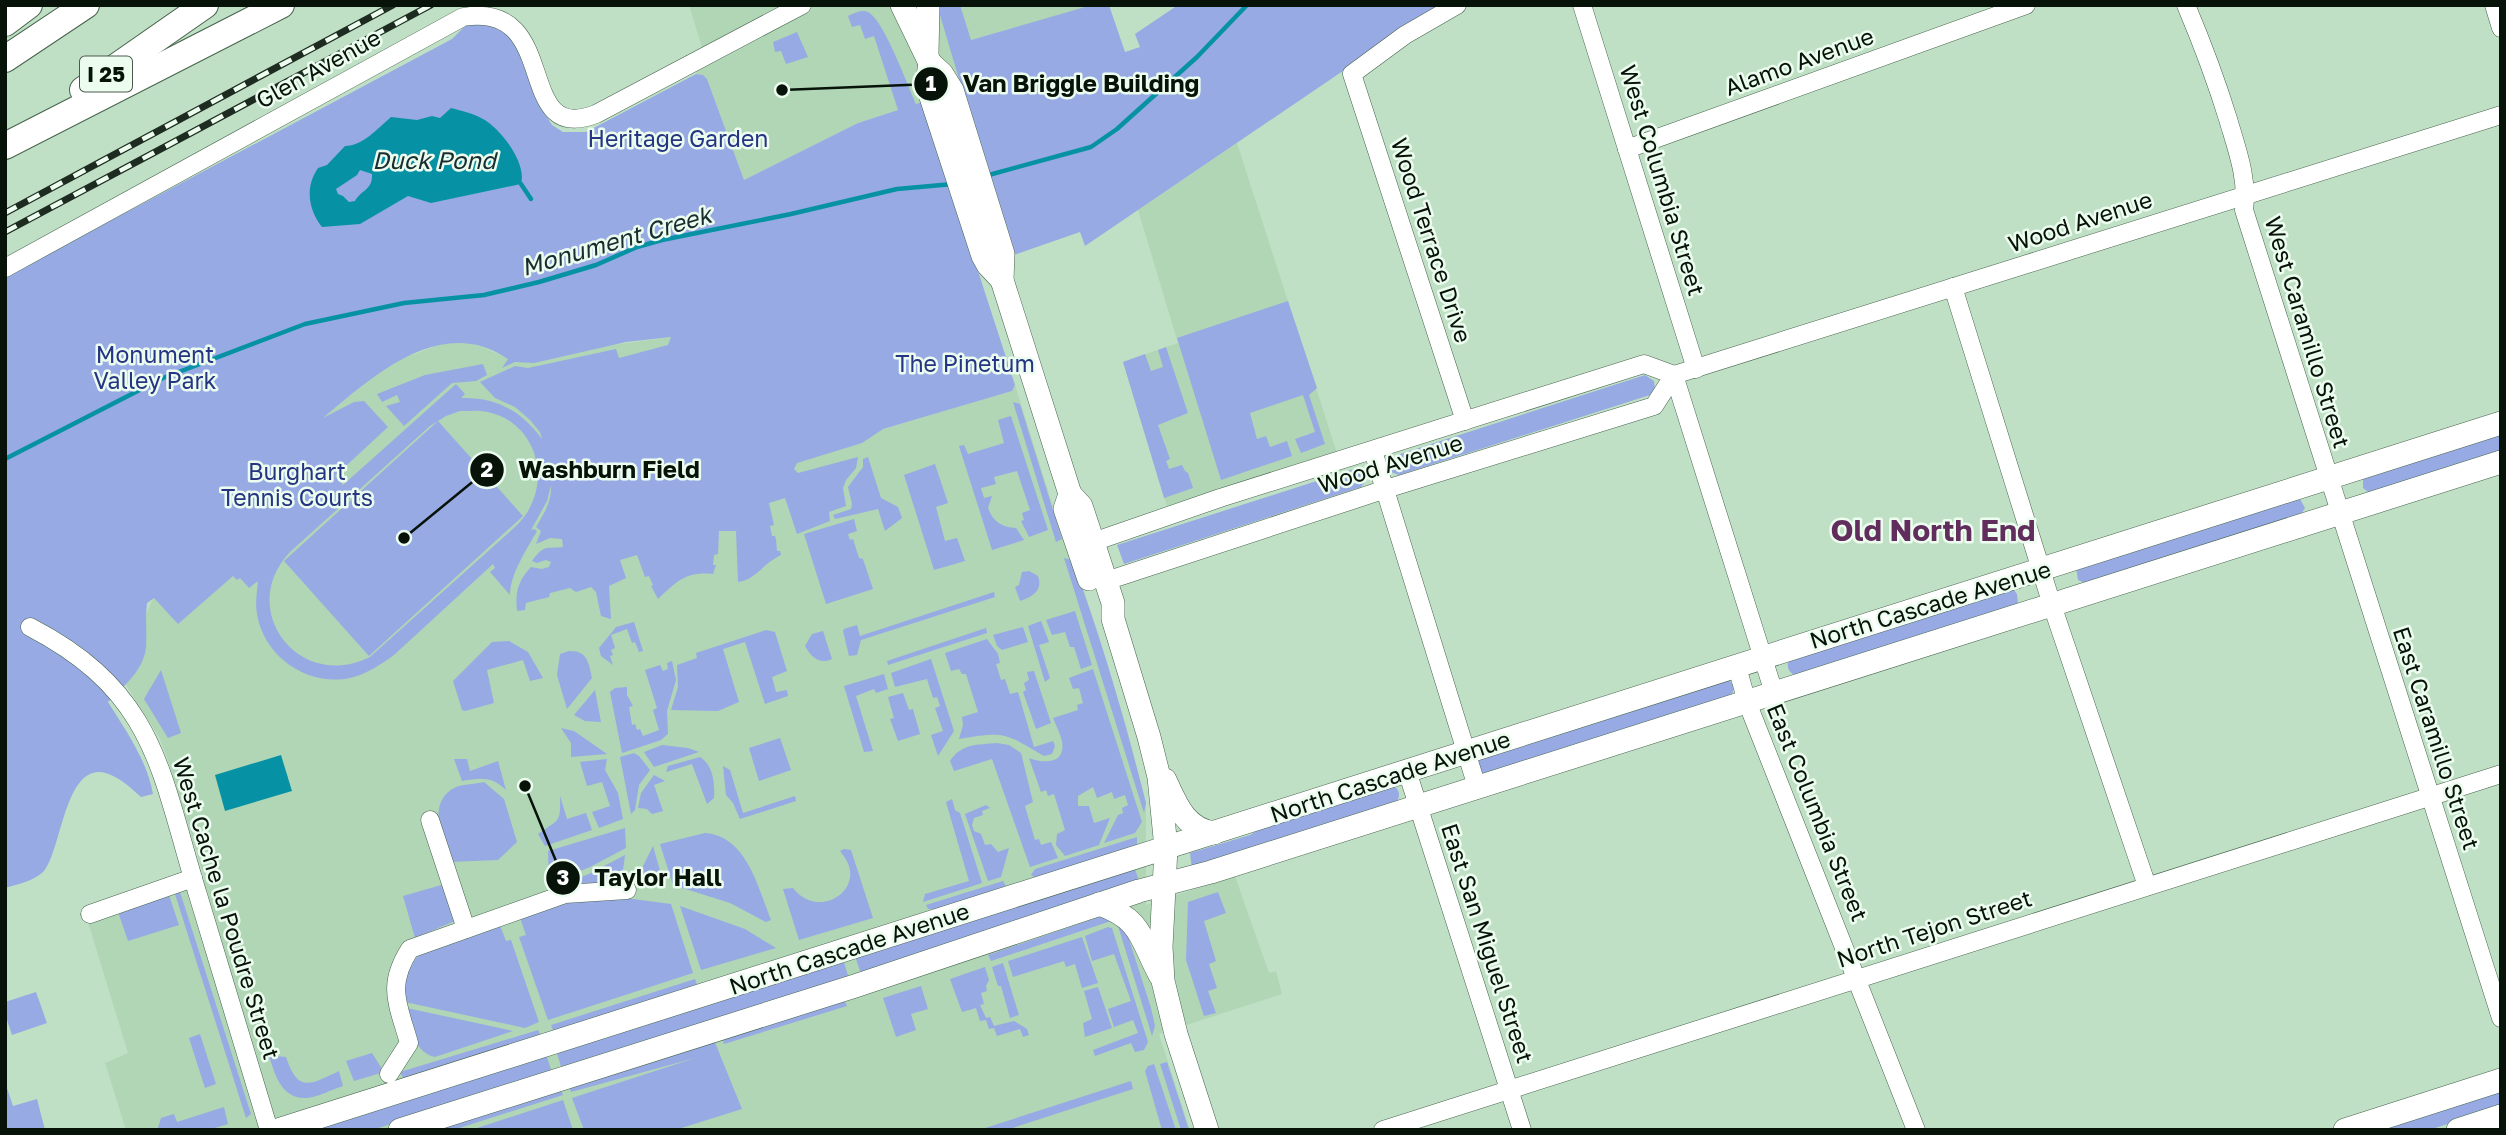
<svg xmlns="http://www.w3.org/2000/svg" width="2506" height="1135" viewBox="0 0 2506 1135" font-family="'Golos Text',sans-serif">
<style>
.built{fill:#b0d6b6}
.green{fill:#97aae4;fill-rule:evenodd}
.water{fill:#0692a4;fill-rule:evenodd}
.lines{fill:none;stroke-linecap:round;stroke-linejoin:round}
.stream{stroke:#0692a4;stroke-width:4.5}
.minor-casing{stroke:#47644d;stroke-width:19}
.major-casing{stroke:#47644d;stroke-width:24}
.highway-casing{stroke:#47644d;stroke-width:28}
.minor{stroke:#fff;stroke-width:18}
.major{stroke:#fff;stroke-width:23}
.highway{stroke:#fff;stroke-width:26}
.rail-casing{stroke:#1d2b20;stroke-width:7}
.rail{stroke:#ecfdef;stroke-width:4.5;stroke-dasharray:13;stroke-linecap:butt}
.labels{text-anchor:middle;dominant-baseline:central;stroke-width:5;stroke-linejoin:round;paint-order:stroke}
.shield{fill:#ecfdef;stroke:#4c584e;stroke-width:2}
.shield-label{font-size:21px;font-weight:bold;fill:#071209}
.street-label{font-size:23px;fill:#071209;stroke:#ecfdef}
.park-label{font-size:23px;fill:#253483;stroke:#ecfdef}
.water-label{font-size:24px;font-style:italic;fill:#192d30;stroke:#ecfdef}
.district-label{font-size:30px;font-weight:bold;fill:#602d5c;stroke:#ecfdef}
.leader{fill:none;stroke:#071209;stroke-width:2.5}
.callout-dot{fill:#071209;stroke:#ecfdef;stroke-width:2.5}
.mark-label{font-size:21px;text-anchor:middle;font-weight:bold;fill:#fff}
.callout-label{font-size:24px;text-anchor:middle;font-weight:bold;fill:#071209;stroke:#ecfdef;stroke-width:5;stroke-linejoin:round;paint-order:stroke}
</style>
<rect width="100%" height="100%" fill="#c0e0c5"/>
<g class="built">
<path d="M689,5H1095L950,46L962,89L858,123L744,180L707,79L703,75L696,74L703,51Z"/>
<path d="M1237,143L1337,453L1167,506L1123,362L1178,343L1138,210Z"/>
<path d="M671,337L883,429L1012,391L1015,385L1062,535L1084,591L1126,725L1146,803V905L1235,876L1269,973L1276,971L1282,994L1159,1034L1190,1130H126L105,1063L128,1053L87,919L205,880L168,760L159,737L126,685L142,660L146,649L145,616L153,599L147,603L168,564L188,540L319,421L379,372L403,358L444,343L463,342L483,347L509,359Z"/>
</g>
<g class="green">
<path d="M937,5H960L971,40L1092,5H1109L1125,52L1140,47L1135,34L1178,5H1440L1085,246L1080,232L977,268L1015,385L1012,391L883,429L862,443L797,463L794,469L798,473L858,457L856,468L846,480L843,488L846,506L829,512L830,521L797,534L785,498L769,503L774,525L770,526L772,536H775L776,540L777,551H780L781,555C763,563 756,580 738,582L736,531H719L718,554L714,555L713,565H716L713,574C686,571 676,582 658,599L651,586L653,585L649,576L645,577L637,555L620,560L626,578L609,586L611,619L601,616L596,592L591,587L576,592L570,588L550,593L549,597L526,603L525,610L517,611C515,592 518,581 531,567L542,569L549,567L551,562L546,560L537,563L532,561C545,544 544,549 563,547L562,539L550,538L536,544L541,531L536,527C544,514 552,501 551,485L547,501L531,530L534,529L537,531C527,549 510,574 510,595L490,572L495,568L493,564L394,655C380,665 367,674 350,678C308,687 264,657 257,614C255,603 257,592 258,581L249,588L240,578L237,580L233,576L178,624L154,598L147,603C145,618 147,633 146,648C143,671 123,687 108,702C126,731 147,760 153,794L141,797C133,790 125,782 115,777C65,749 63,849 44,871C34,881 19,884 5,888V277L452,39L467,24L497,23L521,49L545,114L552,125L563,132H586L696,74L703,75L707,79L744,180L858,123L898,110L874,36L865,39L860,25L852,27L848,16C854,13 861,9 868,12C884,20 908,86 916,104L962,89ZM671,337L668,345L619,358L616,349L528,368L515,366L480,382L495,398L515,407L530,420L540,432L542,439C521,411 497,397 461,398L465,394L456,384L343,485L335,476L388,427L364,401L354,402L323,418C373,376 441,313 508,359L502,368L515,362L534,363L626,342ZM460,411C469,411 479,410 488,412C541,424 554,490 516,526L370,657C298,693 235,608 291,551L430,426L446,416Z"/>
<path d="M797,32L808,57L786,64L781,51L775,52L773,42Z"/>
<path d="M1288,301L1317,388L1309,395L1325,444L1301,453L1295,439L1315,432L1303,395L1250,413L1257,439L1266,436L1270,447L1287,441L1292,456L1221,480L1177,338Z"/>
<path d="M1166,347L1188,413L1158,425L1170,459L1166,461L1169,469L1182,465L1185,471L1188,473L1193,488L1164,498L1123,362L1145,354L1151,371L1163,367L1158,350Z"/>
<path d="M483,364L487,375L476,381L452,383L404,426L386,406L400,402L397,395L382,402L377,394L425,375Z"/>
<path d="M1645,375L1654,381L1655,389L1650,395L1399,475L1391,472L1389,460L1397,455Z"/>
<path d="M1013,402L1020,404L1062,539L1056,542Z"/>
<path d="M1011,416L1048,530L1029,537L1021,521L1024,520L1022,513L1030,510L1017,471L994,477L996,484L981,488L984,498L992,496L988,508C993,522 1002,527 1016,528L1024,540L992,550L959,446L964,445L968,454L1004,443L998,420Z"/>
<path d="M438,421L523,516L369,656L284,561Z"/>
<path d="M2501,431V454L2368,492L2363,488V479Z"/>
<path d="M868,457L881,498L898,507L902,518L885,531L878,509L835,519L833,515L851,509L852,504L848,487L863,467V459Z"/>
<path d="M935,464L948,503L936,507L945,541L957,538L965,561L934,570L904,475Z"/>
<path d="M1357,468L1362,472L1365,482L1361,487L1124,564L1117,545Z"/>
<path d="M2299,497L2305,508L2299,517L2087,584L2078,580L2076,568Z"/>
<path d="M854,519L857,531L848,534L850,540L853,539L859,558L863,559L873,589L826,604L804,534Z"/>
<path d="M1064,558L1072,560C1102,639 1125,721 1146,803L1144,813Z"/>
<path d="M1029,571L1038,576C1043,591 1033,596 1020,601L1015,587L1019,585L1022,572Z"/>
<path d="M2013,589L2017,594L2018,603L2015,608L1796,676C1786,671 1786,664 1791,655Z"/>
<path d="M994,592L995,597L861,640L857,655L849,656L843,631L844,629L857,625L860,636Z"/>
<path d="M1075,611L1092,665L1081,669L1074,647H1070L1065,632L1052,635L1046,620Z"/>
<path d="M1041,621L1049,642L1039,645L1050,678L1045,682L1028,626Z"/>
<path d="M634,622L643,651L639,652L635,642L632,643L627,629L611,635L615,648L611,650L613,655L610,656L613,665L601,656L599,648L616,627Z"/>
<path d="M1023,627L1028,642L1002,650L997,646L993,635Z"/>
<path d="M986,628L987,633L888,665L887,661Z"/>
<path d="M766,630L775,632L787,671L772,677L776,692L787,690L788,696L765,704L745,642L723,649L739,702L718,711L671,710L678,687L677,665L697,658L696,653Z"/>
<path d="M823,631L832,659C820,665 811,657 805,646L812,634Z"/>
<path d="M987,639L998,654L1000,663L996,664L1001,680L1005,679L1010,694L1018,692L1034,747L1053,741L1055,746L1052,754L1044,756C1005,733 1005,731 959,739L963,725L962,717L978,712L966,674H962L959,669L951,671L945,653Z"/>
<path d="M509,641L528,652L543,678L530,681L523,660L487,670L494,703L465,711L462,710L453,681L492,642Z"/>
<path d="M569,651C587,650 589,663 592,678L567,709L557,675L560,654Z"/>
<path d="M931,659L954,731L938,756L931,735L943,731L935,708L940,706L937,697L933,698L927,679L895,687L891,673Z"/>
<path d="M672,661L676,680L667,711L668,734L661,740L622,753L610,692L615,688L627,687V695L633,706L629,707L632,725L635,724L637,730L640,729L643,736L659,730L653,710L657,708L645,670L660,665L663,671L668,669L667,663Z"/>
<path d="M1093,669L1142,822L1135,833L1104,843L1118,815L1123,813L1122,808L1128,805L1125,795L1114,799L1112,792L1097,798L1093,787L1078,796V806H1089L1094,823L1110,818L1099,845L1065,856L1056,845L1057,834L1065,830L1054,794L1048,796L1046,790L1041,792L1029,758C1045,764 1066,764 1062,741C1060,733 1056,725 1053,718L1078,710L1077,705L1083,703L1079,688L1073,689L1069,678Z"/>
<path d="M161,670L181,733L168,738L144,699Z"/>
<path d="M1034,671L1051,723L1036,729L1023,692L1026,690L1024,683L1029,680L1027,672Z"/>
<path d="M884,674L888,689L876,693L874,689L856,696L873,751L864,752L844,686Z"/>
<path d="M1727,679C1735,685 1735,688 1731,696L1485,775L1479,773L1477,758Z"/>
<path d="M595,690L601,722L585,721L574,715Z"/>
<path d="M903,693L909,710L913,709L920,734L898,741L890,719L894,718L888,697Z"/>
<path d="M561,728L574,731L607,754L571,757V743Z"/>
<path d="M780,738L791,770L759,781L749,748Z"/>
<path d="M997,743L1009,745L1021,753L1033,802L1025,806L1035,840L1039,839L1041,845L1051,842L1058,858L1030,867L992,759L954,771L950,761C962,743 977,745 997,743Z"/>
<path d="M662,745L688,748L699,752L654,767L644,752Z"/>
<path d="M634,753L639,756L650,770L639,785L635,810L631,814L620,757Z"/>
<path d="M700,757C713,765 715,783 714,798L707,804L692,764L666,772L668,766Z"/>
<path d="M454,759H467L470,771L498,761L506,790C491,776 481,778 462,781Z"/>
<path d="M607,759L605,770L618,793L623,819L599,828L592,812L610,806L602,782L587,786L580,762Z"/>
<path d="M723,766L730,770L743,813L795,796L796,801L740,819L733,803L726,795Z"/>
<path d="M654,775L665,781L654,785L663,811L652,814L647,809L638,808L641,793Z"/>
<path d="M484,782L504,799L517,842L498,860L449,862C442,839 426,801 456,787C464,784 475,784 484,782Z"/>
<path d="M1394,786C1401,791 1400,798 1395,805L1192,870L1190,853L1250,835L1273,821Z"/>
<path d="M560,796L567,819L586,813L592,830L545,846L538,834C558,819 561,825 560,796Z"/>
<path d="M952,799L955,810L960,813L982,883L923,902L925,894L969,881L946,802Z"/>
<path d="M986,805L990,808L982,811L983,815L974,818L972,825L974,831L981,834L985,845L991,844L998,852L1009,848L1001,877L988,881L965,814Z"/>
<path d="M625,828L626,848L590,867L549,883L548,851Z"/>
<path d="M705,833C747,836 758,888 771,920L766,922L730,903L673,885L660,844Z"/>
<path d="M1137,837V848L1036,878L1031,875L1035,869Z"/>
<path d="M653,846L664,885L646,880L641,870Z"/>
<path d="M844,849L851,850L873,918L799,940L783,889L793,888C816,918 858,895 849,866C847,860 843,855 840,851Z"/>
<path d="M625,855C624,862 624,872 619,877C611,888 567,890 553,892L555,887L589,874Z"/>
<path d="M1134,866L1140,884L861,974L855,956Z"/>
<path d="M1003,881L1006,886L936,909H928L926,905Z"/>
<path d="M445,884L457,920L415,938L403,896Z"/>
<path d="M168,892L179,925L128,941L117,909Z"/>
<path d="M180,892L251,1114L246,1118L175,894Z"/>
<path d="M1218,892L1226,913L1204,921L1216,961L1209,964L1217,988L1208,991L1216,1013L1204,1016L1186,960L1188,902Z"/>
<path d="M625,898L671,904L693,973L548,1020L519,937L526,935L519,915C555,903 587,899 625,898Z"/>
<path d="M680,906L745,929L776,948L701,970Z"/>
<path d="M1105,915L1120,918L991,961L988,955Z"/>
<path d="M498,920L506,941L511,940L539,1022L525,1028L405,1002C402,980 407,970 420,953Z"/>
<path d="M1124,924L1151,1008L1155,1026L1152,1036L1118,926Z"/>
<path d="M1108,927L1112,928L1148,1042L1144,1050L1135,1052L1131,1043L1095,1056L1093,1050L1138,1033L1133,1020L1114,1027L1108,1009L1131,1001L1114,954L1092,961L1085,936Z"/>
<path d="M1082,937L1098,983L1082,988L1075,964L1066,967L1064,961L1013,977L1008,961Z"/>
<path d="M843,959L849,979L562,1070L556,1050Z"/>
<path d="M1003,963L1019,1015L1010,1018L1001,986H998L992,967Z"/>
<path d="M985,967L989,980L986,986L987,991L981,993L984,1004L980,1005L986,1018L990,1017L994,1026L1014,1021L1027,1029L1029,1035L1023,1037L1020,1029L997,1036L994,1028L989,1029L986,1020L980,1021L976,1008L962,1012L950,979Z"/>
<path d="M695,979L698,987L554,1033L551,1025Z"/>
<path d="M921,986L928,1009L911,1014L916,1030L896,1037L883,998Z"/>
<path d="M1098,987L1112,1028L1085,1037L1083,1023L1092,1019L1084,991Z"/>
<path d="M36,992L47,1023L12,1035L5,1014V1002Z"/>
<path d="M840,1000L845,1002L847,1006L724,1044L722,1038Z"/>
<path d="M407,1008L513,1031L435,1057C413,1052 411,1026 407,1008Z"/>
<path d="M538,1030L541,1036L403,1078L400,1072Z"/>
<path d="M200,1034L216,1084L205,1088L189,1038Z"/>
<path d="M714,1040L742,1109L675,1130H584L572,1098L695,1058L571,1092L569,1087Z"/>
<path d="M267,1050L276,1056L286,1057C298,1093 310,1085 339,1071L343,1086C332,1089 317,1098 306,1098C279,1099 274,1070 267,1050Z"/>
<path d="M372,1053L384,1072L354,1081L346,1061Z"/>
<path d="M546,1054L552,1073L372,1130H305Z"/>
<path d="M1167,1062L1189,1130H1181L1160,1064Z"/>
<path d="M1154,1064L1176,1130H1162L1145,1071L1148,1066Z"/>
<path d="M1131,1081L1133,1089L1006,1130H979Z"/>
<path d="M5,1082L13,1106L37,1099L45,1130H5Z"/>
<path d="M561,1090L563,1095L453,1130H435Z"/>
<path d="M2501,1092L2500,1107L2429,1130H2367Z"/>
<path d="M563,1100L573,1130H471Z"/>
<path d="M224,1107L228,1124L208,1130H152L158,1128L161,1118L174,1114L177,1122Z"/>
</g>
<g class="water">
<path d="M451,108C462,111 473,113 483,119C501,129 527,163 521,184L431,203L408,196L360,224L322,227C308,209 305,187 318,168L327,165L345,146C363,146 378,128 391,117L417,120L432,116L440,118ZM360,170L372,174C373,190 361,190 355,201L349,202L343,196L338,194L336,189L357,175Z"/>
<path d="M281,755L292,791L225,811L215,775Z"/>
</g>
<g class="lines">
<g class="stream">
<path d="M985,176L1091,147L1117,129L1197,57L1247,5"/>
<path d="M521,184L531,199"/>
<path d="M5,459L163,378L305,324L404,303L484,295L539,282L596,265L637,247L662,240L791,214L897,189L953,184"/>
</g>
<g class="minor-casing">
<g id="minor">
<path d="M1457,5L1405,35L1352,74L1465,421"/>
<path d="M1582,5L1696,369"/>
<path d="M2186,5C2202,43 2216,80 2228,119C2237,150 2248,178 2244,210L2501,1018"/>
<path d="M2494,5L2501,28"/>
<path d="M1627,149L2026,5"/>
<path d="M5,268L463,17C563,0 512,147 596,114L802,5"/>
<path d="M1953,287L2052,605L2147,886"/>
<path d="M1674,375L1774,693"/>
<path d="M1373,451L1477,787"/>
<path d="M1093,542L1220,498L1644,364L1674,375L2501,115"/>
<path d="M1106,581L1386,489L1654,406L1674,375"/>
<path d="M30,627C157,693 160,772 198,895C222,973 245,1052 269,1130"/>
<path d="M1737,667L1747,702L1916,1130"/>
<path d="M1407,771L1522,1130"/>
<path d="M430,820L466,929"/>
<path d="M90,914L193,878"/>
<path d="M389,1074L409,1043C398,1004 386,986 410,949L565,894L627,890"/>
<path d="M1383,1130L2501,774"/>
</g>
</g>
<g class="major-casing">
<g id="major">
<path d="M902,5L930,63L942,74L952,90L1003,254L1002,280L1070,494L1081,506L1113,603V619L1149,737L1159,777L1166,848L1161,947L1163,981L1176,1034L1207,1130"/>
<path d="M927,53L928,5"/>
<path d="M930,63L928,77L931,97L983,256L988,265L1002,280"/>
<path d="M1070,494L1065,509L1089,579"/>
<path d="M1165,780C1176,804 1185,829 1214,833"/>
<path d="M1099,904C1142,919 1140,938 1160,975"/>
<path d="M278,1130L2501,423"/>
<path d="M400,1130L855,986L1139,891L1211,872L2501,462"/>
<path d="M2345,1130L2501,1080"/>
<path d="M2458,1130L2501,1116"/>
</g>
</g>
<g class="highway-casing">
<g id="highway">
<path d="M5,23L29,5"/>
<path d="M5,59L86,5"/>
<path d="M83,90L205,5"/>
<path d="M5,146L281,5"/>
</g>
</g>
<use href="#minor" class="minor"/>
<use href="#major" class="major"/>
<use href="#highway" class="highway"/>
<g class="rail-casing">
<g id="rail">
<path d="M5,213L393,5"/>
<path d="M5,232L431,5"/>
</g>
</g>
<use href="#rail" class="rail"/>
</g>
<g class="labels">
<rect class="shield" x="80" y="56.5" width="52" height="35" rx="5"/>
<g class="shield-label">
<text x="106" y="74">I 25</text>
</g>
<g class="street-label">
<text transform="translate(1799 61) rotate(-20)">Alamo Avenue</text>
<text transform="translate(318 68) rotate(-29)">Glen Avenue</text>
<text transform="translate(1663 180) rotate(73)">West Columbia Street</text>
<text transform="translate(2080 221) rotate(-18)">Wood Avenue</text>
<text transform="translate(1432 240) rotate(72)">Wood Terrace Drive</text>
<text transform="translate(2308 332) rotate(73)">West Caramillo Street</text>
<text transform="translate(1390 463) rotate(-17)">Wood Avenue</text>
<text transform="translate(1930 604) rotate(-17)">North Cascade Avenue</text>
<text transform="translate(2437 738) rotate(72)">East Caramillo Street</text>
<text transform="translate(1390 776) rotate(-18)">North Cascade Avenue</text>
<text transform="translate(1818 812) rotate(68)">East Columbia Street</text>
<text transform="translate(227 908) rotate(73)">West Cache la Poudre Street</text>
<text transform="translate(1934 928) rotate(-18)">North Tejon Street</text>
<text transform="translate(1488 943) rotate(72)">East San Miguel Street</text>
<text transform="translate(849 948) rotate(-18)">North Cascade Avenue</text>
</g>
<g class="park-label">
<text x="678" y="138">Heritage Garden</text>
<text x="155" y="354">Monument<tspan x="155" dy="26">Valley Park</tspan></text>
<text x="965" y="363">The Pinetum</text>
<text x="297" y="471">Burghart<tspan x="297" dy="26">Tennis Courts</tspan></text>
</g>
<g class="water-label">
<text x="434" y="159">Duck Pond</text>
<text transform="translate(616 240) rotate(-16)">Monument Creek</text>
</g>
<g class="district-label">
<text x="1933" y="530">Old North End</text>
</g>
</g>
<path class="leader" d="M782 90L931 84M404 538L487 470M525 786L563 878"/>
<g class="callout-dot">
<circle cx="782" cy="90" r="7"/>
<circle cx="404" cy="538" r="7"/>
<circle cx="525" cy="786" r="7"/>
<circle cx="931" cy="84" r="18"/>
<circle cx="487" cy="470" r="18"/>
<circle cx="563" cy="878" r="18"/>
</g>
<g class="mark-label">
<text x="931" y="91">1</text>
<text x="487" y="477">2</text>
<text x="563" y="885">3</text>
</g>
<g class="callout-label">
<text x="1081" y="92">Van Briggle Building</text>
<text x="609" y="478">Washburn Field</text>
<text x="658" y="886">Taylor Hall</text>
</g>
<rect width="2506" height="1135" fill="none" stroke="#071209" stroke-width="14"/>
</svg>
